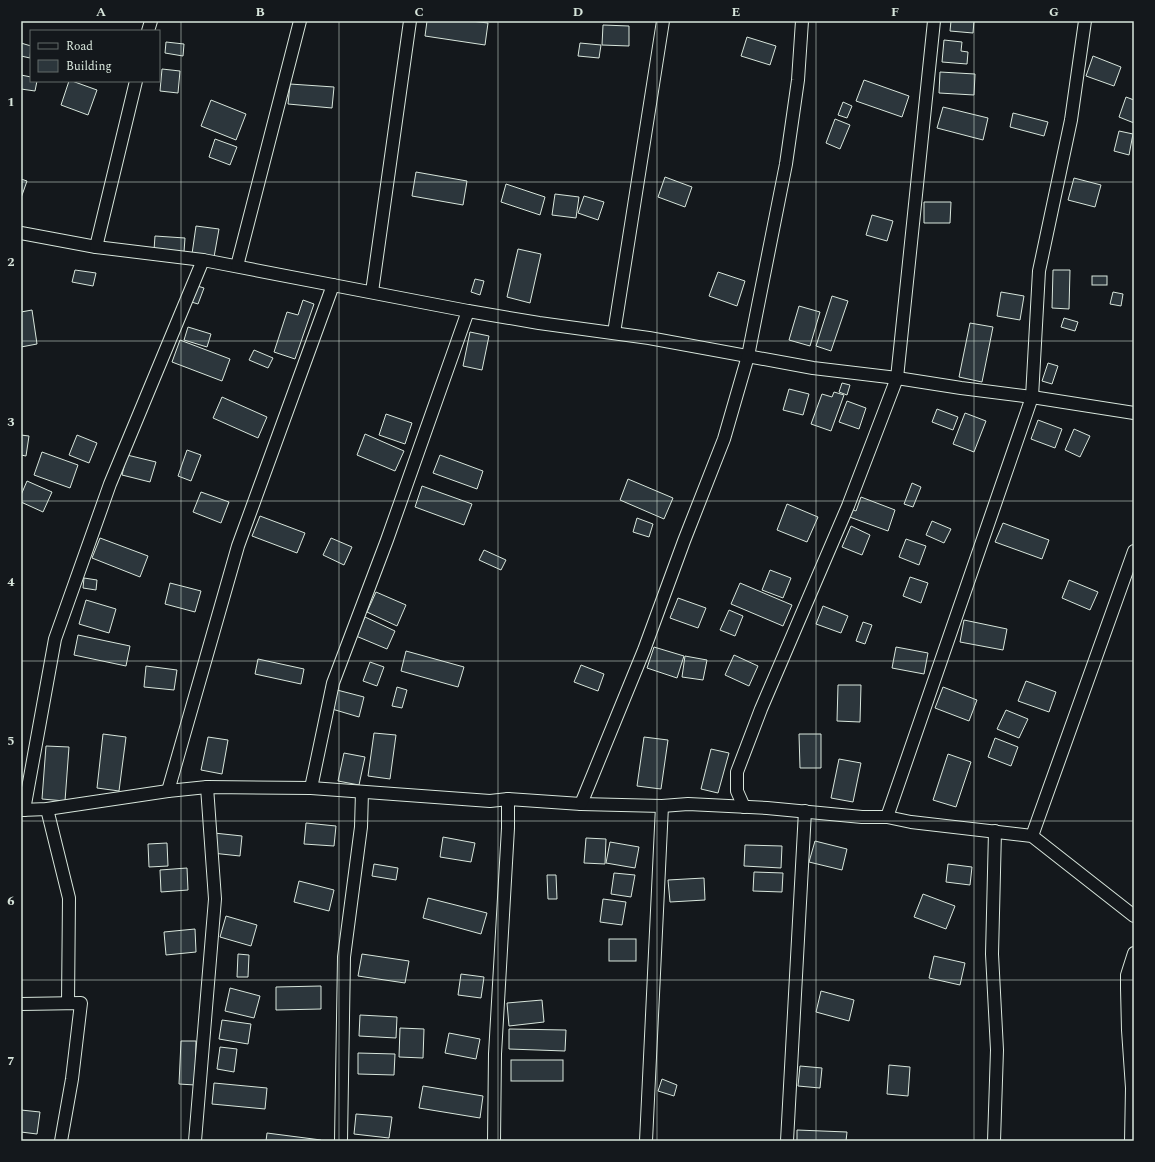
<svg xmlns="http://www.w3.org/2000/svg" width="1155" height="1162" viewBox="0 0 1155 1162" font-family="Spectral,serif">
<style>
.building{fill:#2c363c;stroke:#d8e6dc}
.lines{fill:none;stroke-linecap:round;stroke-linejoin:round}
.street-casing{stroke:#d8e6dc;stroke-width:14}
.street{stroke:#14181c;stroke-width:12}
.grid{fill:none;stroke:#d8e6dc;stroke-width:1;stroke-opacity:0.55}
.neatline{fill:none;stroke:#d8e6dc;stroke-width:1.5}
.grid-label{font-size:13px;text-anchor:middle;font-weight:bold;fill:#d8e6dc}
</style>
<rect width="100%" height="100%" fill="#14181c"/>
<g class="building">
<path d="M427,21H471L488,23L485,45L425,36Z"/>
<path d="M951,21H974L973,33L950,31Z"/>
<path d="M603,25L629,26V46L602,45Z"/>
<path d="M747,37L776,46L770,65L741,56Z"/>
<path d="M944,40L962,42L961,51L968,52L967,64L942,62Z"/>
<path d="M166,42L184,44L183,56L165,53Z"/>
<path d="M21,43L31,46L30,58L21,56Z"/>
<path d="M580,43L601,45L599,58L578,56Z"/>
<path d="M1093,56L1121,67L1114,86L1086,76Z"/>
<path d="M162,69L180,71L178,93L160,91Z"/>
<path d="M940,72L975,74L974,95L939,93Z"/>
<path d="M21,75L31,77V81H37L35,91L21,89Z"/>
<path d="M864,80L909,96L902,117L856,101Z"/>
<path d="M69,81H72L97,90L88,115L61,105Z"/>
<path d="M290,84L334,87L332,108L288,104Z"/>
<path d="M1126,97L1134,100V123L1119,117Z"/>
<path d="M211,100L246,114L236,140L201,126Z"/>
<path d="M843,102L852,106L847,118L838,115Z"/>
<path d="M943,107L988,118L983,140L937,128Z"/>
<path d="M1013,113L1048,122L1044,136L1010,127Z"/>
<path d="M835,119L850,125L840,149L826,143Z"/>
<path d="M1119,131L1133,134L1129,155L1114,151Z"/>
<path d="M215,139L237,147L230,165L209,157Z"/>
<path d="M416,172L467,181L463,205L412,196Z"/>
<path d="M665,177L692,187L685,207L658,197Z"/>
<path d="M1074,178L1101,185L1095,207L1068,200Z"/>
<path d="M21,179L27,181L21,198Z"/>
<path d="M506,184L545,197L540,215L501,202Z"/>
<path d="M555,194L579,197L576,218L552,215Z"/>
<path d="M584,196L604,202L598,220L578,213Z"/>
<path d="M924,202H951L950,223H924Z"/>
<path d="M872,215L893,221L887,241L866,235Z"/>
<path d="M196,226L219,229L214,257L192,254Z"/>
<path d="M155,236L185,238L184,252L154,250Z"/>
<path d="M518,249L541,254L530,303L507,297Z"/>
<path d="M75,270L96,273L93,286L72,282Z"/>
<path d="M1053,270H1070L1069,309L1052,308Z"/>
<path d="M718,272L745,281L737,306L709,296Z"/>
<rect x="1092" y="276" width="15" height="9"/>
<path d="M475,279L484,281L480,295L471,292Z"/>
<path d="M194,285L204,288L198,304L188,301Z"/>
<path d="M1001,292L1024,296L1020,320L997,316Z"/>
<path d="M1113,292L1123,294L1121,306L1110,304Z"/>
<path d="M832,296L848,301L831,351L816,346Z"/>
<path d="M303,300L314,304L295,359L274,352L287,312L298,315Z"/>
<path d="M799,306L820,312L810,346L789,340Z"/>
<path d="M32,310L37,344L21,347V312Z"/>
<path d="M1064,318L1078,322L1075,331L1061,327Z"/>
<path d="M970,323L993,327L982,382L959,377Z"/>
<path d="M188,327L211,334L207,347L184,340Z"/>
<path d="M470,332L489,336L482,370L463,366Z"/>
<path d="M180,340L230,359L222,381L172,362Z"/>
<path d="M254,350L273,358L268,368L249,360Z"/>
<path d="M1048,363L1058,366L1052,384L1042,381Z"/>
<path d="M842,383L850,385L847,395L839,392Z"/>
<path d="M789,389L809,394L803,415L783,410Z"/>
<path d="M834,392L844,395L831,431L811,424L822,394L832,397Z"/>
<path d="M222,397L267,417L258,438L213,418Z"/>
<path d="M847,401L866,408L859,429L839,422Z"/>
<path d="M937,409L958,417L953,430L932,422Z"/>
<path d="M965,413L986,421L974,452L953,444Z"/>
<path d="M386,414L412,423L405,444L379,435Z"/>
<path d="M1038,420L1062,429L1055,448L1031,439Z"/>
<path d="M1074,429L1090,436L1080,457L1065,450Z"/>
<path d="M365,434L404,451L395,471L357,455Z"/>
<path d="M21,435L29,436L26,456L21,455Z"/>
<path d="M77,435L97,443L89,463L69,455Z"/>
<path d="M187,450L201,455L191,481L178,476Z"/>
<path d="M42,452L78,465L70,488L34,475Z"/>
<path d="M127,455L156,462L150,482L122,475Z"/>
<path d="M440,455L483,471L477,489L433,473Z"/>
<path d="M628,479L673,498L664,519L620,500Z"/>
<path d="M27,481L52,492L43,512L21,502V495Z"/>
<path d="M912,483L921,487L913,507L904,504Z"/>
<path d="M422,486L472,504L464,525L415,507Z"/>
<path d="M201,492L229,502L221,523L193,512Z"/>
<path d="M861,497L895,510L888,531L847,516L849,508L856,511Z"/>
<path d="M787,504L818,517L807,542L777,530Z"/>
<path d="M260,516L305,533L297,553L252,536Z"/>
<path d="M637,518L653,524L649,537L633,532Z"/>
<path d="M932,521L951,529L944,543L926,535Z"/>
<path d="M1003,523L1049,540L1042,559L995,542Z"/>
<path d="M851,526L870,535L862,555L842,547Z"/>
<path d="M100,538L148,556L140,577L92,558Z"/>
<path d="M331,538L352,547L344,565L323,555Z"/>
<path d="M906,539L926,546L919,565L899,557Z"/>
<path d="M484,550L506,560L501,570L479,560Z"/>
<path d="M770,570L791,578L783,598L762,590Z"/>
<path d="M910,577L928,583L921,603L903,596Z"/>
<path d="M84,578L97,580L96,590L83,588Z"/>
<path d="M1069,580L1098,592L1090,610L1062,598Z"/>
<path d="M170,583L201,591L195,612L165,604Z"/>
<path d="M740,583L792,605L783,626L731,604Z"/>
<path d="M376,592L406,605L397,626L367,612Z"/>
<path d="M678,598L706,608L698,628L670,618Z"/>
<path d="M86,600L116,609L109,633L79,624Z"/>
<path d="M823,606L848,616L841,633L816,624Z"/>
<path d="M729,610L743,616L735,636L720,630Z"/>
<path d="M365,617L395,631L387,649L356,636Z"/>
<path d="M964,620L1007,629L1003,650L960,642Z"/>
<path d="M863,622L872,625L865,644L856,641Z"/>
<path d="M78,635L130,646L126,666L74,655Z"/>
<path d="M654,647L684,656L677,678L647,668Z"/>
<path d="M896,647L928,653L924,674L892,668Z"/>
<path d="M406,651L464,667L458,687L401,671Z"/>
<path d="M734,655L758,666L749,686L725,675Z"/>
<path d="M685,656L707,660L703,680L682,677Z"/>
<path d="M258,659L304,669L301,684L255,674Z"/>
<path d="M370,662L384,667L377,686L363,681Z"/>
<path d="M581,665L604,674L598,691L574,682Z"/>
<path d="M146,666L177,670L174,690L144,687Z"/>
<path d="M1026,681L1056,692L1049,712L1018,701Z"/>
<path d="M838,685H861L860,722L837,721Z"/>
<path d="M397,687L407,690L402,708L392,706Z"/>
<path d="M943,687L977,700L969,721L935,708Z"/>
<path d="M337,690L364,697L359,717L332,709Z"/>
<path d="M1006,710L1028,719L1019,738L997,729Z"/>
<path d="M374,733L396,735L390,779L368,776Z"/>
<path d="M103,734L126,737L119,791L97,788Z"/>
<path d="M799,734H821V768H800Z"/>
<path d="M208,737L228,740L222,774L201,770Z"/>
<path d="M644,737L668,740L661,789L637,786Z"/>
<path d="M995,738L1018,747L1011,766L988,757Z"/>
<path d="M46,746L69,747L65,801L42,799Z"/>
<path d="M711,749L729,753L718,793L701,789Z"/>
<path d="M344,753L365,757L359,785L338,781Z"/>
<path d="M948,754L971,762L956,807L933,800Z"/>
<path d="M839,759L861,763L853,802L831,798Z"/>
<path d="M306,823L336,826L334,846L304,844Z"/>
<path d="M214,833L242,836L240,856L212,853Z"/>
<path d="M443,837L475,843L471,862L440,857Z"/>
<path d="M586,838L606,839L605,864L584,863Z"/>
<path d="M815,841L847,849L842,870L809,862Z"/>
<path d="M610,842L639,847L635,868L606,863Z"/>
<path d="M167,843L168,866L149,867L148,844Z"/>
<path d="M745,845L782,846L781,868L744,866Z"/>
<path d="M374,864L398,868L396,880L372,876Z"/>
<path d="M948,864L972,867L970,885L946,882Z"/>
<path d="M187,868L188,890L161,892L160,870Z"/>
<path d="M754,872L783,873L782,892L753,891Z"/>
<path d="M614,873L635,875L631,897L611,894Z"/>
<path d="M547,875H556L557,899H548Z"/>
<path d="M704,878L705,900L670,902L668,880Z"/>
<path d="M299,881L334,890L329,911L294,902Z"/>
<path d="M923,894L955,906L946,929L914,917Z"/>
<path d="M428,898L487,913L481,934L423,918Z"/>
<path d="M603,899L626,902L622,925L600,922Z"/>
<path d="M226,916L257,925L251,946L220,937Z"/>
<path d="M195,929L196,952L166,955L164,932Z"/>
<rect x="609" y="939" width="27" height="22"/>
<path d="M238,954L249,955L248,977H237Z"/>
<path d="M362,954L409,961L405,983L358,976Z"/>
<path d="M934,956L965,963L960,985L929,978Z"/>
<path d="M461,974L484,977L481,998L458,995Z"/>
<path d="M321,986V1009L276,1010V987Z"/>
<path d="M230,988L260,996L254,1018L225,1011Z"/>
<path d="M821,991L854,1000L849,1021L816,1012Z"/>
<path d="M542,1000L544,1022L509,1026L507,1003Z"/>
<path d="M360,1015L397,1017L396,1038L359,1036Z"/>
<path d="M222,1020L251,1024L248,1044L219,1039Z"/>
<path d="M400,1028L424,1029L423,1058L399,1057Z"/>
<path d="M509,1029L566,1030L565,1051L509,1049Z"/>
<path d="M449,1033L480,1039L476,1059L445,1053Z"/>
<path d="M181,1041H196L195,1085L179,1084Z"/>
<path d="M220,1047L237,1049L234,1072L217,1069Z"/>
<path d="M358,1053L395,1054L394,1075L358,1074Z"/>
<rect x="511" y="1060" width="52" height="21"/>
<path d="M889,1065L910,1067L908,1096L887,1094Z"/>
<path d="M800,1066L822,1068L820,1088L798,1086Z"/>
<path d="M662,1079L677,1085L674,1096L658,1091Z"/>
<path d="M214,1083L267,1088L265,1109L212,1104Z"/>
<path d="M423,1086L483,1096L480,1118L419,1108Z"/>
<path d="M21,1110L40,1112L37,1134L21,1132Z"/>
<path d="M356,1114L392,1117L389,1138L354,1134Z"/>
<path d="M797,1130L847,1132L846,1141H797Z"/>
<path d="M267,1133L321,1140V1141H266Z"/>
</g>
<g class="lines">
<g class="street-casing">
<g id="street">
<path d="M148,31L151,21"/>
<path d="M21,233L96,247L203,260L468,311L539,323L649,338L813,368L897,378L961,388L1032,397L1134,413"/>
<path d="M96,247L136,81"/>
<path d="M237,266L300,21"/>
<path d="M372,292L410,21"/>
<path d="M614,333L663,21"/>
<path d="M311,788L333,683L387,540L468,311"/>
<path d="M168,791L238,546L333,285"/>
<path d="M508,799L581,804L662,806L688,804L767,808L862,817H887L911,822L1032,836L1134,916"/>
<path d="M581,804L644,650L684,541L724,439L748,356L786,164L798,80L802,21"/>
<path d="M744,807L737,791V772L761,709L848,506L897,378L934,21"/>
<path d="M47,809L69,898L68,1002"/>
<path d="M21,810L47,809L168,791L207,787L311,788L490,801L508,799V828L495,1054L494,1141"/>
<path d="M24,810L55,639L110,484L203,260"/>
<path d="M887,817L1032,397L1039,271L1071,120L1085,21"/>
<path d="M1032,836L1134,551"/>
<path d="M21,1004L81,1003L72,1079L61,1141"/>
<path d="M195,1141L215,899L207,787"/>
<path d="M341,1141L344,957L361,827L362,792"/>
<path d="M646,1141L662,806"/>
<path d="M787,1141L805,811"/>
<path d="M994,1141L997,1050L992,954L995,831"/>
<path d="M1131,1141L1132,1088L1128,1030L1127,988V975L1134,953"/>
</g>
</g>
<use href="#street" class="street"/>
</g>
<path class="grid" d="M181,21V1141M339,21V1141M498,21V1141M657,21V1141M816,21V1141M974,21V1141M21,182H1134M21,341H1134M21,501H1134M21,661H1134M21,821H1134M21,980H1134"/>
<rect width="1155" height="1162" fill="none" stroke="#14181c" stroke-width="44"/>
<rect x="30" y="30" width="130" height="52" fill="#14181c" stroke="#626a69"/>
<rect x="38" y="43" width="20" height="6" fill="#14181c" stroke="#626a69"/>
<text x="66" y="50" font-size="12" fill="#d8e6dc">Road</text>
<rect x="38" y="60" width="20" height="12" fill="#2c363c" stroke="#626a69"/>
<text x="66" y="70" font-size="12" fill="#d8e6dc">Building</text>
<rect x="22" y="22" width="1111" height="1118" class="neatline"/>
<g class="grid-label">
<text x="101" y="16">A</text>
<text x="260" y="16">B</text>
<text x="419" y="16">C</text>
<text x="578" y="16">D</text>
<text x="736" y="16">E</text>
<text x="895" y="16">F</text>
<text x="1054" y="16">G</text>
<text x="11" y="106">1</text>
<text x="11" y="266">2</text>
<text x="11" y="426">3</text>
<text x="11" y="586">4</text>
<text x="11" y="745">5</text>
<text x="11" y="905">6</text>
<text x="11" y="1065">7</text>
</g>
</svg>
